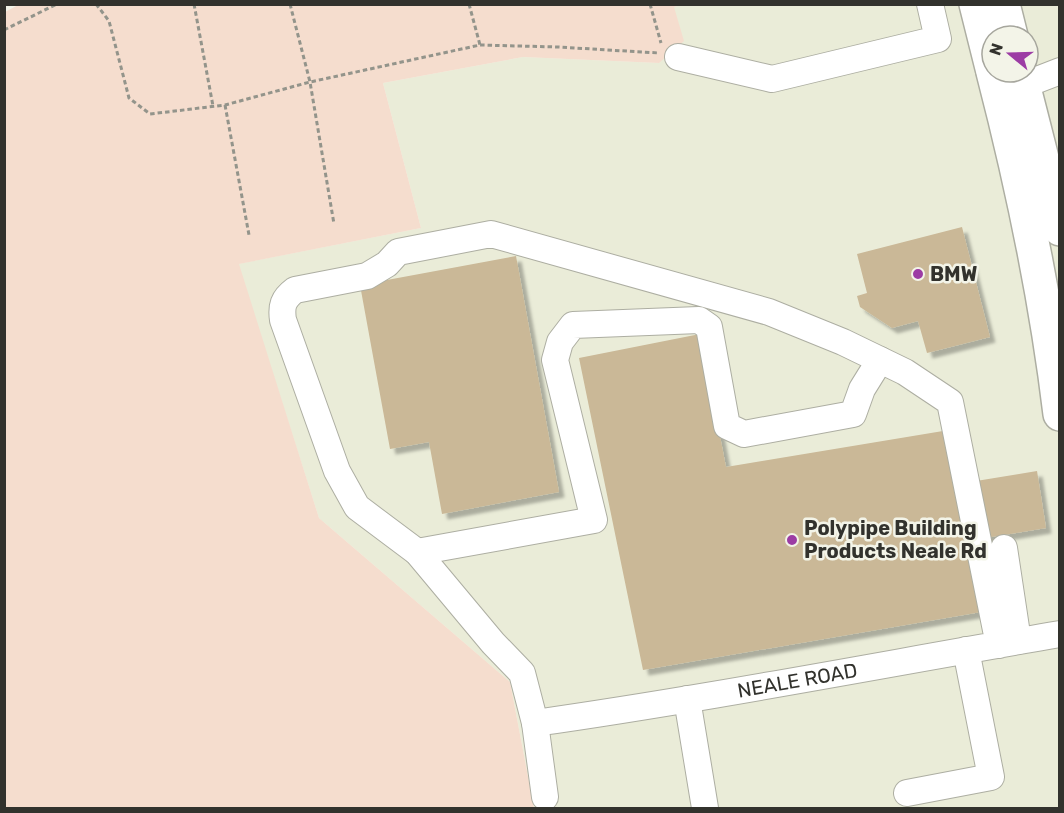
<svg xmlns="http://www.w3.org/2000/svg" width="1064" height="813" viewBox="0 0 1064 813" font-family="Rubik,sans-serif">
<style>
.built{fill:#eaecd8;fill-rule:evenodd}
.green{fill:#f5ddce}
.building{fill:#cab897;filter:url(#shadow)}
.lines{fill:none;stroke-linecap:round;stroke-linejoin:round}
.minor-casing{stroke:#adaea2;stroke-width:28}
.highway-casing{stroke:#adaea2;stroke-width:36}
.path{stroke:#93948b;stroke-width:3;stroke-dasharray:4.5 3;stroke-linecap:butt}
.minor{stroke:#fff;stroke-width:26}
.highway{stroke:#fff;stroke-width:33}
.poi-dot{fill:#9c3ca4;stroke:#f3f4e8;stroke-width:2}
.labels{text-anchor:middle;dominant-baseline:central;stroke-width:5;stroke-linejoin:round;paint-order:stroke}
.poi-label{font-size:20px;font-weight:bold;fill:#32322d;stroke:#f3f4e8;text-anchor:start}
.street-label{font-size:20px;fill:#32322d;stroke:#f3f4e8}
</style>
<defs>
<filter id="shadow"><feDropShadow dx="5.5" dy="5.5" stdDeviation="1.5" flood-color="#0004"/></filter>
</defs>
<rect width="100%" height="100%" fill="#f3f4e8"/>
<path class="built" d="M681,5H1059V808H534L510,682L319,518L238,264L421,228L383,83L523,57L659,63L674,7ZM992,36H1028V72H992ZM999,97L1017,218L983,103Z"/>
<path class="green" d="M20,4L681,5L674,7L684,41L659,63L523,57L383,83L421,228L239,264L319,518L510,682L534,808H5V12Z"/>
<g class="building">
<path d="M962,227L990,337L927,353L918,321L892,328L860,307L857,296L867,293L857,254Z"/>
<path d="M516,256L559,492L442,514L429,442L390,449L360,285Z"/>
<path d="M700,334L726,467L949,430L981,612L643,670L579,358Z"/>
<path d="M1037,471L1046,528L979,539L970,482Z"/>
</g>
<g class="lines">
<g class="minor-casing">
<g id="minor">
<path d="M678,57L772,79L938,39L930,4"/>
<path d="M1024,85L1060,71"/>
<path d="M1004,548L1018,641"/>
<path d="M417,552L594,520L555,360L560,342L573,325L699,320L709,327L727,426L744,434L853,414L862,389L880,360"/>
<path id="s1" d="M999,645L950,402L905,372L843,342L769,312L491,234L398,252L387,264L367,276L295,290C283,299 281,306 283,320L337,471L357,507L417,552L493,643L522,673L535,723C710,698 885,664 1060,634"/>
<path d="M687,699L705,808"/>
<path d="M535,723L545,797"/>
<path d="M907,793L991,777L966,650"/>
</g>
</g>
<g class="highway-casing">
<g id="highway">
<path d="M976,4L992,68"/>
<path d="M1003,4L1011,36"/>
<path d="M993,72C1022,184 1046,298 1060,414"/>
<path d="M1020,72L1060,229"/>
</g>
</g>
<g class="path">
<path d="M96,4L109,21L129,98L150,114L225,105L310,82L480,45L558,47L659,53"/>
<path d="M194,4L213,106"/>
<path d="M290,4L310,82L334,224"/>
<path d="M469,4L480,45"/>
<path d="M650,4L661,43"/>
<path d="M4,30L57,4"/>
<path d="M225,105L249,235"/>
</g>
<use href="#minor" class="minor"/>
<use href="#highway" class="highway"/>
</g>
<g class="poi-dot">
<circle cx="918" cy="274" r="6"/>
<circle cx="792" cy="540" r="6"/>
</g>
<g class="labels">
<g class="poi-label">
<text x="930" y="274">BMW</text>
<text x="804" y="528">Polypipe Building<tspan x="804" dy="23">Products Neale Rd</tspan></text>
</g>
<g class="street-label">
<text stroke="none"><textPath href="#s1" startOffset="1736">NEALE ROAD</textPath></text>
</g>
</g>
<rect width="1064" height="813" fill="none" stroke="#32322d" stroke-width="12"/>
<g transform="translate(1010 54) rotate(289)"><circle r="28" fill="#f3f4e8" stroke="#a6a69d" stroke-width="1.5"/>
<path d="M0-4.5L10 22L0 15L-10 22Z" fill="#9c3ca4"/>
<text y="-9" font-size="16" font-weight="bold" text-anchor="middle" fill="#32322d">N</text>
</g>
</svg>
